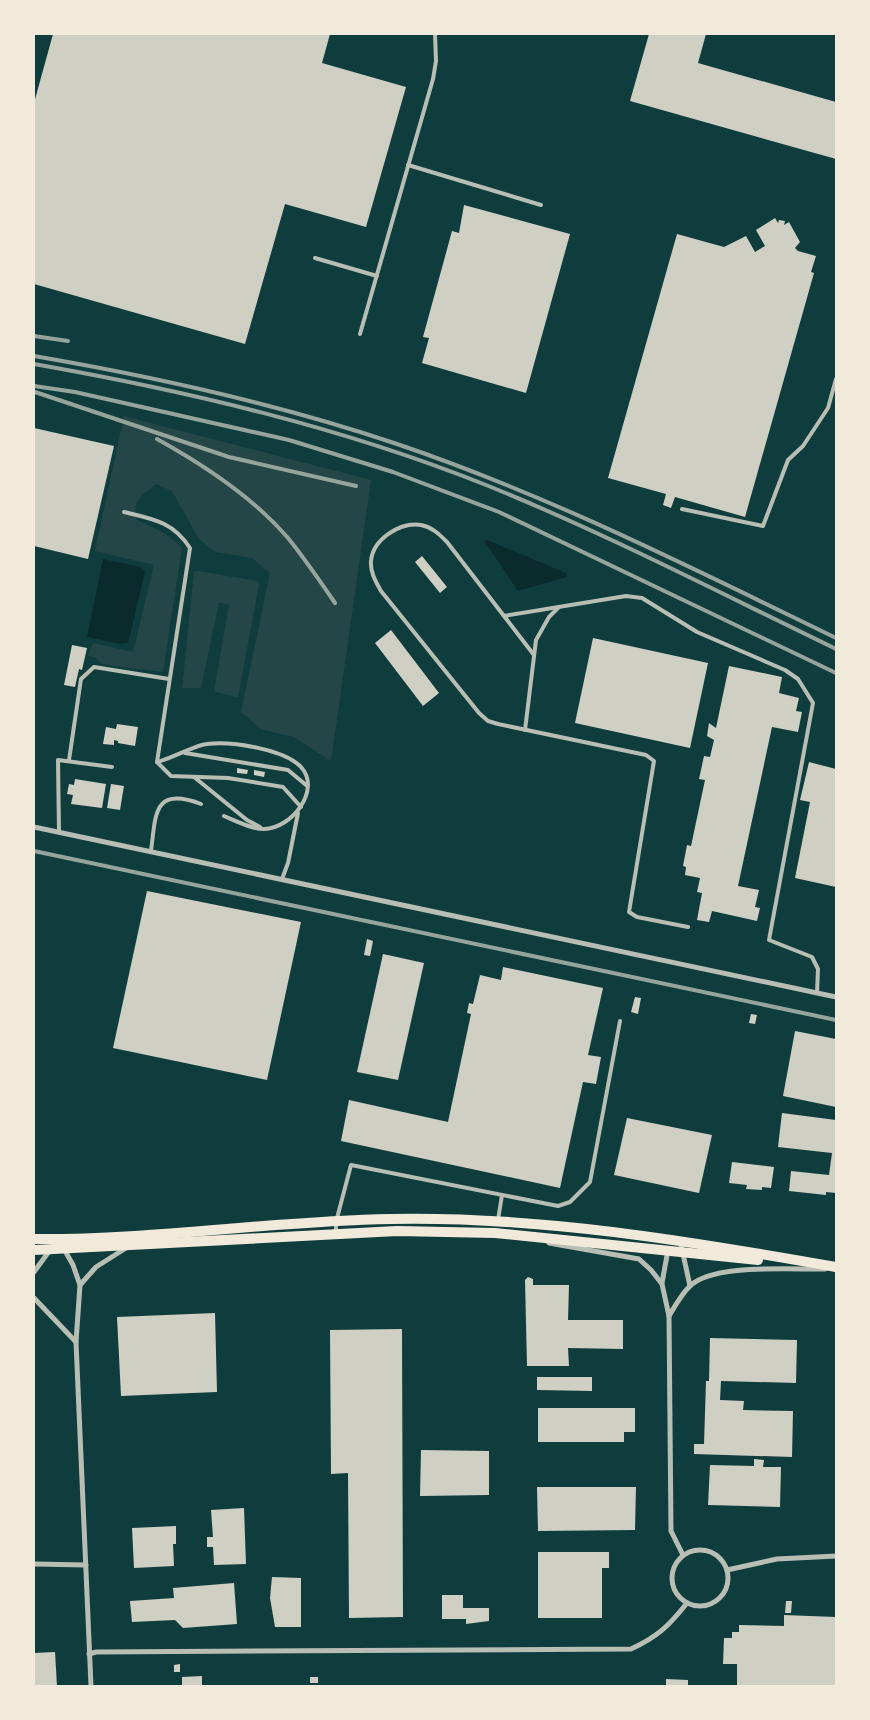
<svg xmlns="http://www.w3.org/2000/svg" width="870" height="1720" viewBox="0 0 870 1720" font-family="Overpass,sans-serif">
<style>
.green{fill:#244646}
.water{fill:#0a2a2b}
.building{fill:#cfcfc3}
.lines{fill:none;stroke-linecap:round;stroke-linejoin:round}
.service{stroke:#b8beb3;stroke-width:4}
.minor{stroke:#b8beb3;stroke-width:5}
.secondary{stroke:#f1e9da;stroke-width:10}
.rail{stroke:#97a49c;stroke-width:4}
</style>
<rect width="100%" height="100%" fill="#0f3d3e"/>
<g class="green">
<path d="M124,416L371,480L331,761L294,737L261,729L241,712L270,573L252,558L215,552L199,539L172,491L156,484C142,495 131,501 137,520L166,534L182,548L163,672L102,664L95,657L88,656L93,643L133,652L154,565L95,551Z"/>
<path d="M198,571L257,581L259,584L238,698L214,691L229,605L219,602L201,688H182L194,572Z"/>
</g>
<g class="water">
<path d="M487,540L566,573L567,577L518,591L485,542Z"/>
<path d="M103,559L140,567L145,572L128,643L121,644L87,637Z"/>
</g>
<g class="building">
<path d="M53,34H330L322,63L406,87L366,227L285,204L245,344L34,284V103Z"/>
<path d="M649,34H706L698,63L836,102V159L630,101Z"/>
<path d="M464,205L570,234L526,393L422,363L429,338L423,337L452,231L459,233Z"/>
<path d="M775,218L778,223L779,220L785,221L784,225L789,222L800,242L795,248L798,251L816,256L811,272L814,273L745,517L675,497L671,508L663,505L666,494L608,478L677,234L724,247L746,236L755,252L765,246L756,230Z"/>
<path d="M34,428L114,446L88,559L34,546Z"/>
<path d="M422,556L447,587L440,593L415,562Z"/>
<path d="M391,630L439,693L423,706L375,643Z"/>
<path d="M593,638L708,663L690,748L575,723Z"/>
<path d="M72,645L87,648L82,670L79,669L75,687L64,685Z"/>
<path d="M729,666L782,677L779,693L799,698L796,711L802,712L798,732L772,727L738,886L759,890L755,907L760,908L757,921L712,911L709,922L697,920L702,893L697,892L700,878L685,875L686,867L683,866L687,845L691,846L705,780L699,779L704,756L710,757L714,740L707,736L709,723L716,728Z"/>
<path d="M117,724L138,727L135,746L118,743V741L114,740V745L103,744L106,727L116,729Z"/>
<path d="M809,762L836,769V887L795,878L810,802L800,800Z"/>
<path d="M237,768L248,770L247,774L237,773Z"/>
<path d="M254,770L265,772L264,777L254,775Z"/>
<path d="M75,779L106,784L102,808L71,804L73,795L67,794L69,784L74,785Z"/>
<path d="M111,784L124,786L120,810L107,808Z"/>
<path d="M147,891L301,922L267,1080L113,1048Z"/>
<path d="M367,939L373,941L370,956L364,955Z"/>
<path d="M383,954L424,963L398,1080L357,1072Z"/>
<path d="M503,967L603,988L588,1055L601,1057L596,1084L583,1082L560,1188L341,1141L349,1100L448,1122L471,1014L467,1013L469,1003L473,1004L480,975L501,980Z"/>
<path d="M635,997L641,998L638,1014L631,1012Z"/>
<path d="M751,1014L757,1015L755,1024L749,1023Z"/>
<path d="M795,1031L836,1039V1107L783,1096Z"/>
<path d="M782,1113L836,1120V1193L826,1192V1195L789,1191L791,1171L829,1175L832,1153L778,1147Z"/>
<path d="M627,1118L712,1135L699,1193L614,1175Z"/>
<path d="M732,1162L774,1167L771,1188L762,1187V1190L746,1189L747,1185L729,1183Z"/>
<path d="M528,1277L533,1279V1285H569L568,1320H623V1349L568,1348L569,1366H527L525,1280Z"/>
<path d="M215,1313L217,1392L121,1396L117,1317Z"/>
<path d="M402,1329L403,1617L349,1618L348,1473L331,1474L330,1330Z"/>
<path d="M710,1338L797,1340L796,1383L721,1381L720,1400L744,1401L743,1410L793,1411L792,1457L694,1454V1444H704L706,1381H709Z"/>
<path d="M537,1377H592V1391L537,1390Z"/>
<path d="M538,1408H635V1432H624V1442H538Z"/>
<path d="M421,1450L489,1451V1495L420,1496Z"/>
<path d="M754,1459L764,1460L763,1467H781L780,1507L708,1505L710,1465L754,1466Z"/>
<path d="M537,1487H636L635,1530L538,1531Z"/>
<path d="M244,1508L246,1564L214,1565L213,1547H207V1537H213L211,1510Z"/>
<path d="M176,1526V1544H173L174,1566L134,1568L132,1528Z"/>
<path d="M538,1552H609V1568H602V1618H538Z"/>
<path d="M272,1577L301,1578V1627H275L270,1598Z"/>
<path d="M234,1583L237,1624L183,1628L175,1620L132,1622L130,1601L174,1598L173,1588Z"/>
<path d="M442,1595H463V1608H489V1621L466,1624V1619H442Z"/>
<path d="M786,1601H792L791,1613H785Z"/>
<path d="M784,1615L836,1617V1686H737V1664H723L724,1638H732V1632H739V1625L784,1626Z"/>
<path d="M55,1652L57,1686H34V1653Z"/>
<path d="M180,1664V1672H174V1665Z"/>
<path d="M202,1676V1686H182V1677Z"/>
<rect x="310" y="1677" width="8" height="6"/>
<path d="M666,1679L688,1680V1686H666Z"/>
</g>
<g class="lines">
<g class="service">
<path d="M408,165L541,205"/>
<path d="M315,258L377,276"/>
<path d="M360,334L433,79L436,61L435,34"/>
<path d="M682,509L763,526L788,460L803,446L828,408L836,379"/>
<path d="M124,512C154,519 173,522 190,548L157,762"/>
<path d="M504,616L534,655"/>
<path d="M525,730L536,640L549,617L559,607"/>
<path d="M185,753L288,770L306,785"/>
<path d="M69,760L81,679L94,667L169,679"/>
<path d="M194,777L247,820L260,827"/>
<path d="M224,816C236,821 251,829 264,829C291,829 322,790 301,767C284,749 231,741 207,744C195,745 171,759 157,762L171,776L228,778L283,787L301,807"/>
<path d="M59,832L58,760L112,767"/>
<path d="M151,851C156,814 153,786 201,804"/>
<path d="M282,879L288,863L298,813"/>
<path d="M688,927L637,917L629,912L654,761L646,755L498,724L488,721L479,713L381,591C376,582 370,572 371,561C373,539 400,522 421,525C432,527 439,534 447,542L504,616L626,596L642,598L697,632L785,670L798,679L813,703L769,940L812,957L818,969L817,993"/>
<path d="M498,1220L502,1195"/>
<path d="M336,1232V1222L351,1165L558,1206L570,1202L590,1182L620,1021"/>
</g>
<g class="minor">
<path d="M34,827L836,997"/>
<path d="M680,1240L690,1286"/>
<path d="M549,1243L639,1259L651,1270L662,1284L669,1316L671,1531L683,1555"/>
<path d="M64,1249L73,1265L80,1285"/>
<path d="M34,1272L50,1250"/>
<path d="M662,1283L668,1250"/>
<path d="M34,1298L76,1342"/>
<path d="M669,1316C675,1306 681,1295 689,1287C711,1263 792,1270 825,1269"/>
<circle cx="700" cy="1578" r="28"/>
<path d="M34,1564L86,1565"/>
<path d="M727,1570L777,1559L836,1556"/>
<path d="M89,1654L96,1652L631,1649C657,1637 669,1626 687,1603"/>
<path d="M91,1686L76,1342L80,1285L96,1267L126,1248"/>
</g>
<g class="secondary">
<path d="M34,1239C153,1240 271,1221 390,1219C540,1216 689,1241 836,1267"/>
<path d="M34,1250L397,1231L495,1233L758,1260"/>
</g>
<g class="rail">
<path d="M34,336L68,341"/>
<path d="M34,356C156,377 279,404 397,444C548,495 692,568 836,638"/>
<path d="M34,364C187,391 341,427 486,485C605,533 720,593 836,649"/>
<path d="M34,386L75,392L289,440L393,472L499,512L836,673"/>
<path d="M35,392L229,457L356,486"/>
<path d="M157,439C204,465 253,497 288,538C305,559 320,581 335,603"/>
<path d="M34,851L836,1020"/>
</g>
</g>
<rect width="870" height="1720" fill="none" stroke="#f1e9da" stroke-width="70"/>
</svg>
